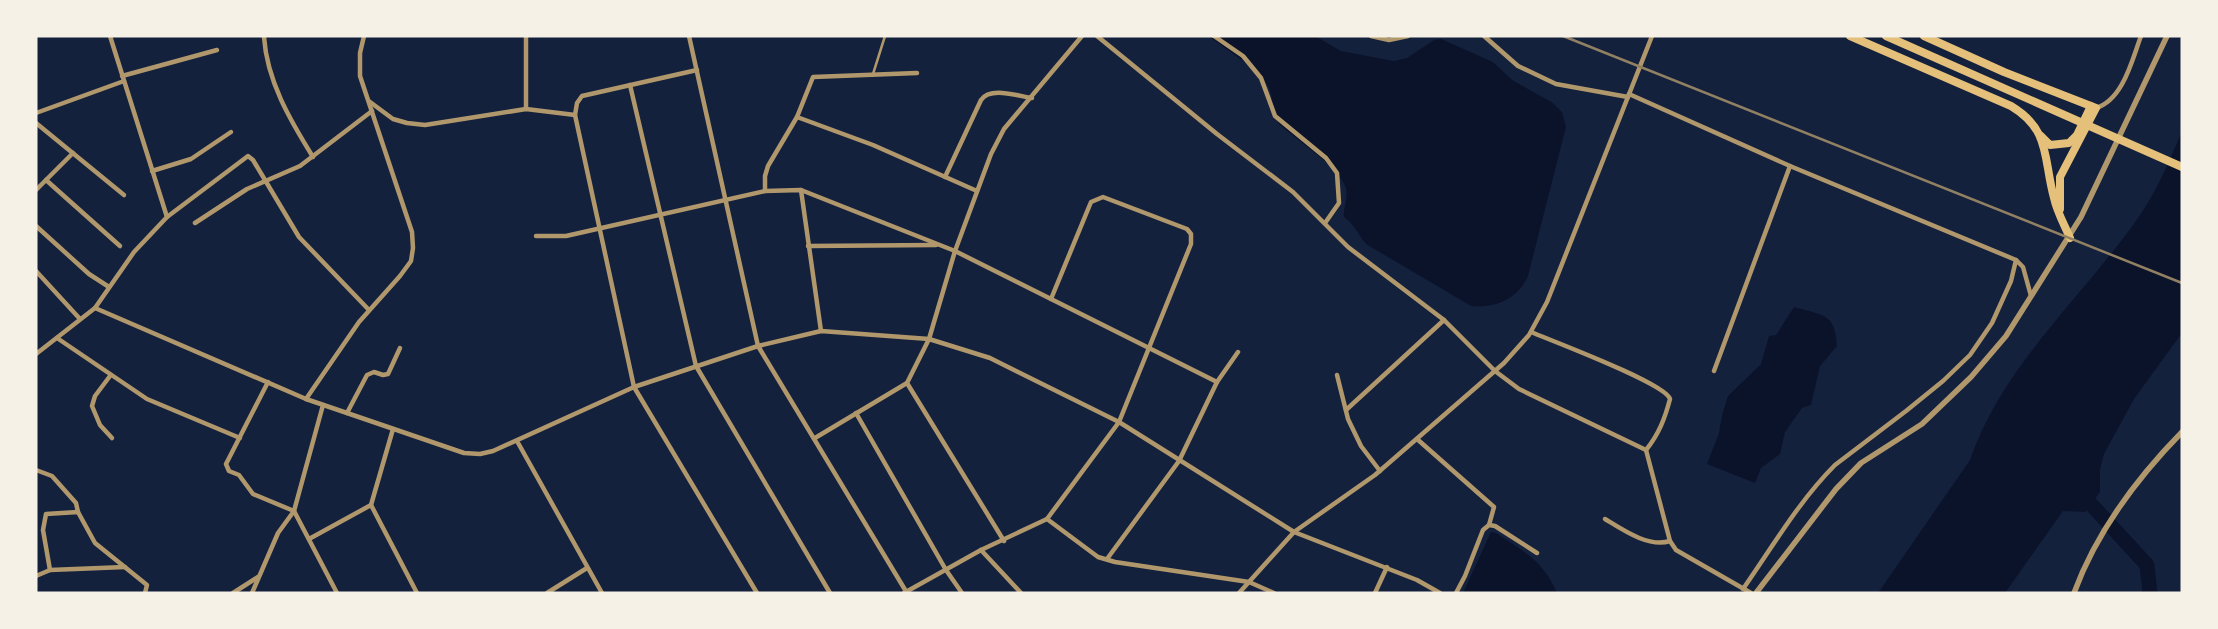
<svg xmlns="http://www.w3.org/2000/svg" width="2218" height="629" viewBox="0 0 2218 629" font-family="'PT Sans',sans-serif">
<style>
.water{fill:#0b132b}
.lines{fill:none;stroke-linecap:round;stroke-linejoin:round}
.river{stroke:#0b132b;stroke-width:15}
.service{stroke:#b1986c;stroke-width:2.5}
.minor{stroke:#b1986c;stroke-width:4.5}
.tertiary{stroke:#b1986c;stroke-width:5.5}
.primary{stroke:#e5c07b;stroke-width:8}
.rail{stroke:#918062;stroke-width:2.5}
</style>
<rect width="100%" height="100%" fill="#14213d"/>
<g class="water">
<path d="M1209,36H1315L1341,51L1394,61L1407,58L1434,40L1441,39L1493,62L1512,80L1553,103L1562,112L1566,127L1528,276C1518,299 1495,309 1471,306L1366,244C1358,234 1353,223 1344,217C1343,208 1348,198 1346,189C1342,169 1295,139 1279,124C1272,112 1274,98 1268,86C1259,69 1225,49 1209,36Z"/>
<path d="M2182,131V333L2134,399L2104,454L2100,469V492L2085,512L2063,511L2005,593H1878L1970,460C2001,369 2078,301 2133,225C2154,197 2169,163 2182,131Z"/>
<path d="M1794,307C1823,316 1835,312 1837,346L1820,366L1811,405L1802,408L1785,432L1780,454L1761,468L1755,483L1707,464L1719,433L1722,415L1728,396L1761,364L1769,336L1776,335Z"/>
<path d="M1491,532L1496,533C1524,552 1543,560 1557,593H1463Z"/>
</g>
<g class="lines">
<path class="river" d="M2077,489L2147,565L2150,593"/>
<path class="service" d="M873,74L885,36"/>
<g class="minor">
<path d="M526,36V109"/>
<path d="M689,36L758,346L907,593"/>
<path d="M1097,36L1217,134L1293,192L1348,247L1444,320L1495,371L1519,389L1646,450L1670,541L1676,550L1751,593"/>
<path d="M1214,36L1243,56L1261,78L1275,116L1326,158L1337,173L1339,203L1325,223"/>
<path d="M1371,36L1389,40L1408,36"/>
<path d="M1484,36L1518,66L1556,84L1628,97"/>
<path d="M264,37C267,81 290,120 313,157"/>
<path d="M697,70L582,96L577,103L575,115L634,387L757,593"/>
<path d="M122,76L217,50"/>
<path d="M630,85L696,366L830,593"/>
<path d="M1629,94L1790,166L2016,260"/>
<path d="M370,102L393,119L407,123L425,125L526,109L575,115"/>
<path d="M2096,108C2123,100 2132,60 2141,36"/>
<path d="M36,113L124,81"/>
<path d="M797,117L873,145L977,191"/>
<path d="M36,123L124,195"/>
<path d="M152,171L191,159L231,132"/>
<path d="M945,177L981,100C990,86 1018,96 1032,98"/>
<path d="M46,180L120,246"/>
<path d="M36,190L73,153"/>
<path d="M801,190L821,331"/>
<path d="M765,191V176L768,166L797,117L813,77L917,73"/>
<path d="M167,217L248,156L253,160L299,237L369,310"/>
<path d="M195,223L247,189L300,166L372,111"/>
<path d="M36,226L89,274L109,287"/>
<path d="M536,236H566L765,191L801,190L955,251L1217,382"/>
<path d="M808,246L936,245"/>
<path d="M36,271L80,319"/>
<path d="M95,308L306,399L464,453L480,454L493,451L634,387L758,346L821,331L929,339L990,358L1119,422L1294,532L1417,580L1440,593"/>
<path d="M1531,332C1552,341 1665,383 1670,399C1665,418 1659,434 1646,450"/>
<path d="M57,338L147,399L240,438"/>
<path d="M36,354L95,308L134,252L167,217L110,36"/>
<path d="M1714,371L1790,166"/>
<path d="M1337,375L1348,419L1361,446L1380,471"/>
<path d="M110,376L95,396L92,406L100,425L112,438"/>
<path d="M306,399L359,322L400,276L411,261L413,248L412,232L360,76V53L364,36"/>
<path d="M323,405L294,511L337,593"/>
<path d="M1346,410L1444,320"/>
<path d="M347,413L367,375L374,372L383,375L388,374L400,348"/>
<path d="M856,413L946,570L962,593"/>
<path d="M393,429L371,505L417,593"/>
<path d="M815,438L907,383"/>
<path d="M1417,439L1494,507L1489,525"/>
<path d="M517,441L602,593"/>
<path d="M36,470L52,476L76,503L78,512"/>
<path d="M1047,519L1098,557L1115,562L1249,582L1274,593"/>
<path d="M1605,519C1623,530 1649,548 1670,541"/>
<path d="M309,539L371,505"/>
<path d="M1004,541L907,383L929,339L955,251L991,154L1004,129L1082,36"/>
<path d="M981,550L1021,593"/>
<path d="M1107,559L1179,461L1217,382L1238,352"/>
<path d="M50,570L43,530L46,514L78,512L95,543L147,585L145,593"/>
<path d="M36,576L50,570L125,567"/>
<path d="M1743,589C1773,546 1799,501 1835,465L1906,411L1943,381L1970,355L1992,323L2011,281L2016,260L2023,267L2031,296"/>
<path d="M233,593L258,577"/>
<path d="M252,593L278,533L294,511L253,494L239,475L229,471L226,464L268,382"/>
<path d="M547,593L587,568"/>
<path d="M904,593L981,550L1047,519L1119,422L1191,244V234L1187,229L1103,197L1091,202L1051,299"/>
<path d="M1239,593L1294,532L1375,475L1504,363L1529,335L1547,302L1652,36"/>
<path d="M1375,593L1387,567"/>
<path d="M1456,593L1465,576L1483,530L1489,525L1495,526L1537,553"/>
</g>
<g class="tertiary">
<path d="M1756,593L1836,489L1861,463L1922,424L1971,377L2006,336L2081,217L2167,36"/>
<path d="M2074,593C2096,533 2138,477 2182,432"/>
</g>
<g class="primary">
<path d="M1850,36L2011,106C2051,130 2043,158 2054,198C2057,212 2064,224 2070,238"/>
<path d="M1886,36L2182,167"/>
<path d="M1924,36L2004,72L2096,108L2060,177V209"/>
<path d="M2041,136L2050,145L2069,143L2077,135L2091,106"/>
</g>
<path class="rail" d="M1563,36L2182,283"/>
</g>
<rect width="2218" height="629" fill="none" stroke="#f6f1e7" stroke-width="75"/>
</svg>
